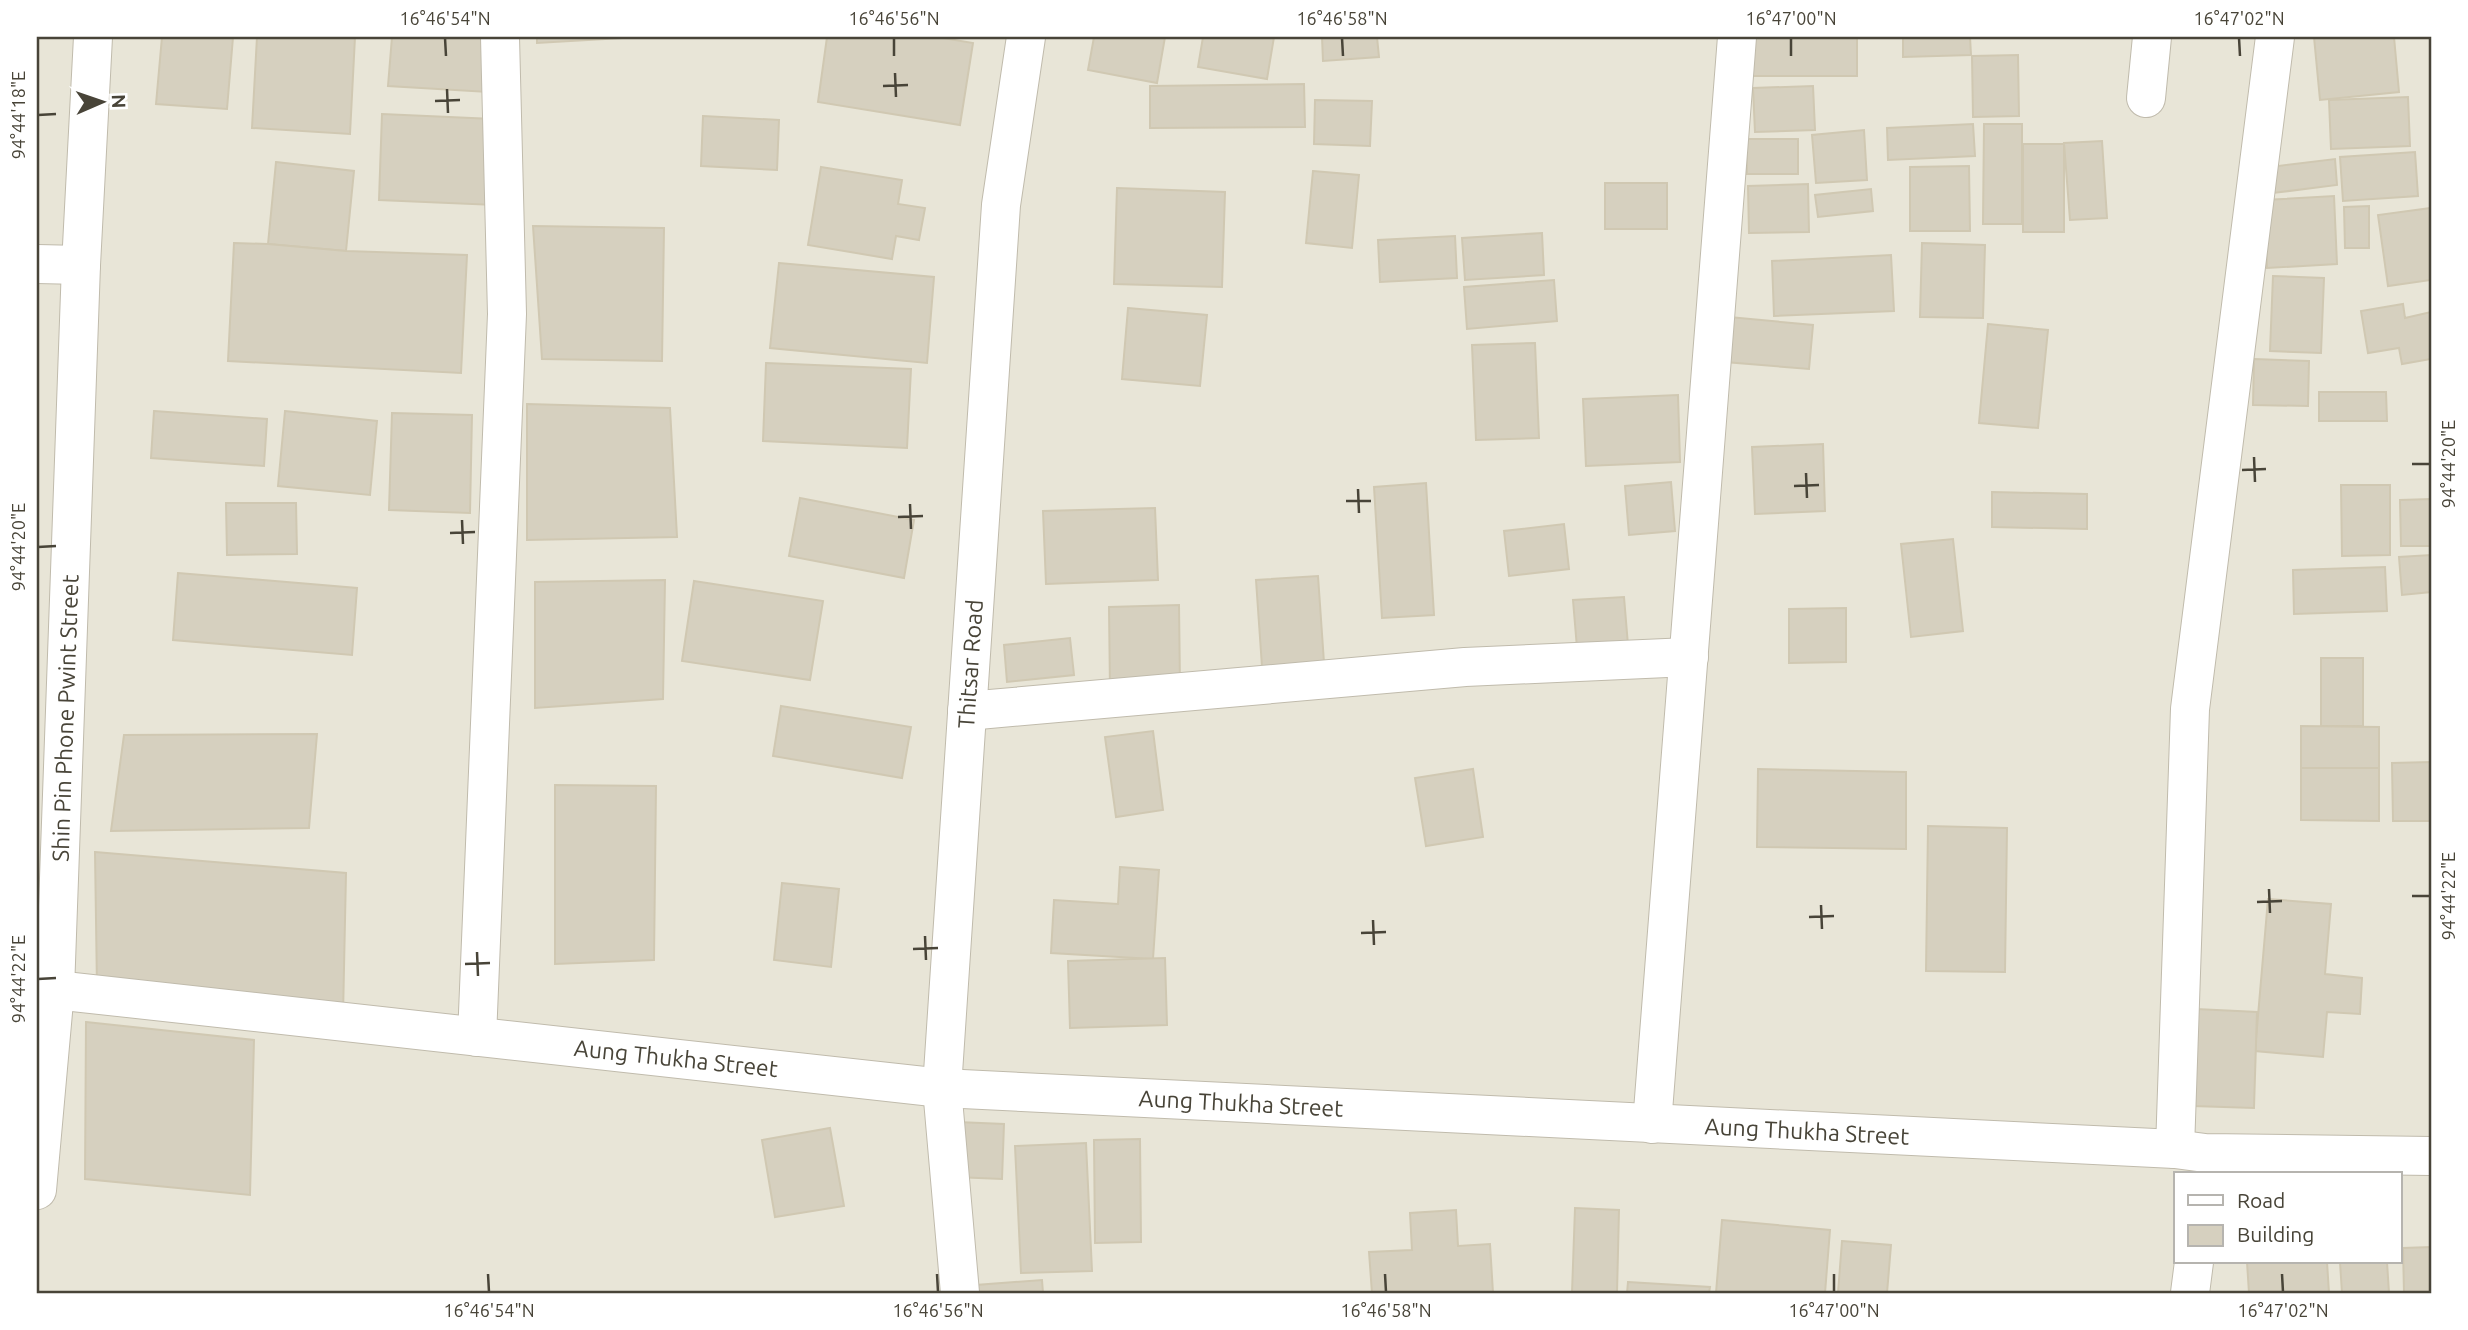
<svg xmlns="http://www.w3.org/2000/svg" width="2468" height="1330" viewBox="0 0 2468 1330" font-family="Ubuntu,sans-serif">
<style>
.residential{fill:#e8e5d7;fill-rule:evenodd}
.building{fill:#d6d0bf;stroke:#d0c8b2;stroke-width:2}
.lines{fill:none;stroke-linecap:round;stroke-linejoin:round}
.minor-casing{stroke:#c0bbac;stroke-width:40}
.minor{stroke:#fff;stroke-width:38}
.ticks{fill:none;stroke:#484438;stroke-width:2.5}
.labels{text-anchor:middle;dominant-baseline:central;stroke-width:7;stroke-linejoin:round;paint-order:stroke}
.street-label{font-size:23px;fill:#484438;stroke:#fff}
.neatline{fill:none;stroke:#484438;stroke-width:2.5}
.ticks-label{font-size:18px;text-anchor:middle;fill:#484438}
</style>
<rect width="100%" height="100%" fill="#f4f2e9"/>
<path class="residential" d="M37,37H2431V1293H37ZM2176,1174H2400V1262H2176Z"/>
<g class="building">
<path d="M162,37H233L227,109L156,104Z"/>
<path d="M257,37H355L350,134L252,128Z"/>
<path d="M392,37H490L488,92L388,86Z"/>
<path d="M537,37H640L537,43Z"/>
<path d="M827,37H937L973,43L960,125L818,102Z"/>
<path d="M1094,37H1165L1157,83L1088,70Z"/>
<path d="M1203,37H1274L1267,79L1198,67Z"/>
<path d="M1322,37H1377L1379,57L1323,61Z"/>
<rect x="1749" y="37" width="108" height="39"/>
<path d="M1903,37H1970L1971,55L1903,57Z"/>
<path d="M2314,37H2394L2399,92L2320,100Z"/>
<path d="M2018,55L2019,116L1973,117L1972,56Z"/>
<path d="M1304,84L1305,127L1150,128V86Z"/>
<path d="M1813,86L1815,130L1755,132L1753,88Z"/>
<path d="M2408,97L2410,146L2331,149L2329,100Z"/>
<path d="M1315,100L1372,101L1370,146L1314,144Z"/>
<path d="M382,114L493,119L495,205L379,200Z"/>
<path d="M703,116L779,120L777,170L701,166Z"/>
<path d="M1973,124L1975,156L1888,160L1887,128Z"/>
<path d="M1984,124H2022V224H1983Z"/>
<path d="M1864,130L1867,180L1816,183L1812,135Z"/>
<path d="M1746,139H1798V174H1747Z"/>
<path d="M2102,141L2107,218L2070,220L2064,143Z"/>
<rect x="2023" y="144" width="41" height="88"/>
<path d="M2415,152L2418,196L2343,201L2340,157Z"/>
<path d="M2335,159L2337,185L2273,193L2270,167Z"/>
<path d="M276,162L354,171L346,251L268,244Z"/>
<path d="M1969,166L1970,231H1910V167Z"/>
<path d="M821,167L902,180L898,204L925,208L919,240L896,236L892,259L808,245Z"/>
<path d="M1313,171L1359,175L1352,248L1306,243Z"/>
<rect x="1605" y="183" width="62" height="46"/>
<path d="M1808,184L1809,232L1749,233L1748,186Z"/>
<path d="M1117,188L1225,192L1222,287L1114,284Z"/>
<path d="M1871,189L1873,211L1818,217L1815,195Z"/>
<path d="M2334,196L2337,264L2267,268L2264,200Z"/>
<path d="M2369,206V248H2345L2344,207Z"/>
<path d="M2431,208V280L2388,286L2378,215Z"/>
<path d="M533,226L664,228L662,361L542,359Z"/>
<path d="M1542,233L1544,275L1465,280L1462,238Z"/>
<path d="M1455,236L1457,278L1380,282L1378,240Z"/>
<path d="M234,243L268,244L346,251L467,255L461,373L228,361Z"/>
<path d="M1922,243L1985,245L1983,318L1920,317Z"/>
<path d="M1891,255L1894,311L1774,316L1772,261Z"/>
<path d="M779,263L934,277L927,363L770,348Z"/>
<path d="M2273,276L2324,278L2321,353L2270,351Z"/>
<path d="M1554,280L1557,321L1467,329L1464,287Z"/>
<path d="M2403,304L2405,318L2431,312V359L2402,364L2399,348L2368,353L2361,311Z"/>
<path d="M1128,308L1207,315L1200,386L1122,379Z"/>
<path d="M1729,317L1813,325L1809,369L1725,362Z"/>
<path d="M1988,324L2048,330L2038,428L1979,423Z"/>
<path d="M1535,343L1539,438L1476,440L1472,345Z"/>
<path d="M2254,359L2309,361L2308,406L2253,405Z"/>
<path d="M766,363L911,369L907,448L763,441Z"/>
<path d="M2319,392H2386L2387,421H2319Z"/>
<path d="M1678,395L1680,462L1586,466L1583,399Z"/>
<path d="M527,404L670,408L677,537L527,540Z"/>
<path d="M154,411L267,419L264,466L151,458Z"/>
<path d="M285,411L377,421L370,495L278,486Z"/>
<path d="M392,413L472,415L470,513L389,510Z"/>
<path d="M1823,444L1825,511L1755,514L1752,447Z"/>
<path d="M1671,482L1675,531L1629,535L1625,486Z"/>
<path d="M1426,483L1434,615L1382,618L1374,487Z"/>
<path d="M2341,485H2390V555L2342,556Z"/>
<path d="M1992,492L2087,494V529L1992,527Z"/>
<path d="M800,498L914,520L904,578L789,556Z"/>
<path d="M2431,499V546H2401L2400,500Z"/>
<path d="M226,503H296L297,554L227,555Z"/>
<path d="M1155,508L1158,580L1046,584L1043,511Z"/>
<path d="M1564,524L1569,569L1509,576L1504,531Z"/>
<path d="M1953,539L1963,631L1911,637L1901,544Z"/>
<path d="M2431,555V592L2402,595L2399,557Z"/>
<path d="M2385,567L2387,611L2294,614L2293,570Z"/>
<path d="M178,573L357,588L352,655L173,640Z"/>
<path d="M1318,576L1325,677L1263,681L1256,580Z"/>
<path d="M665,580L663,699L535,708V582Z"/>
<path d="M694,581L823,601L810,680L682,661Z"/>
<path d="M1624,597L1628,645L1577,648L1573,600Z"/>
<path d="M1179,605L1180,688L1110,690L1109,607Z"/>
<path d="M1846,608V662L1789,663V609Z"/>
<path d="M1070,638L1074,675L1007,682L1004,645Z"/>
<rect x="2321" y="658" width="42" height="68"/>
<path d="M781,706L911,727L902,778L773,756Z"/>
<path d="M2301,726L2379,727V768H2301Z"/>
<path d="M1153,731L1163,810L1116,817L1105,737Z"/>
<path d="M317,734L309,828L111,831L124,735Z"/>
<path d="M2431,762V821H2393L2392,763Z"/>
<path d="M2301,768H2379V821L2301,820Z"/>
<path d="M1473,769L1483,837L1426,846L1415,778Z"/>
<path d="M1758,769L1906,772V849L1757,847Z"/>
<path d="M555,785L656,786L654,960L555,964Z"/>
<path d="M1928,826L2007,828L2005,972L1926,971Z"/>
<path d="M95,852L346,873L343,1016L97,988Z"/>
<path d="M1120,867L1159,870L1153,959L1051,953L1054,900L1118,904Z"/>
<path d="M782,883L839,889L831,967L774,960Z"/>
<path d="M2268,899L2331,904L2325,974L2362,978L2360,1014L2327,1012L2323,1057L2255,1051Z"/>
<path d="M1165,958L1167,1025L1070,1028L1068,961Z"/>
<path d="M2196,1009L2257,1012L2254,1108L2193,1106Z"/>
<path d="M86,1022L254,1040L250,1195L85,1179Z"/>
<path d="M957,1122L1004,1124L1002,1179L955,1177Z"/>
<path d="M830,1128L844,1206L775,1217L762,1140Z"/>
<path d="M1140,1139L1141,1242L1095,1243L1094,1140Z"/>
<path d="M1086,1143L1092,1271L1021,1273L1015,1146Z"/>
<path d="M1575,1208L1619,1210L1617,1293H1572Z"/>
<path d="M1456,1210L1458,1246L1490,1244L1493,1293H1372L1369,1252L1412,1250L1410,1213Z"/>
<path d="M1722,1220L1830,1230L1825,1293H1716Z"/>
<path d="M1842,1241L1891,1245L1887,1293H1838Z"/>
<path d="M2431,1247V1293H2404L2403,1248Z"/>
<path d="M2247,1262H2327L2329,1293H2249Z"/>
<path d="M2340,1262H2387L2389,1293H2342Z"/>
<path d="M1042,1280L1043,1293H977L976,1285Z"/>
<path d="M1628,1282L1710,1287L1709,1293H1627Z"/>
</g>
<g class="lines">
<g class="minor-casing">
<g id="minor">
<path d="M2146,98L2152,37"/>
<path d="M37,264L81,265"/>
<path d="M967,711L1465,667L1689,657"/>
<path d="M55,990L942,1088L2175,1149L2205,1153L2431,1156"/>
<path d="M477,1037L507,314L500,37"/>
<path d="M1652,1124L1737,37"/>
<path d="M2175,1149L2190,709L2275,37"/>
<path d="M37,1190L55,990L81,265L93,37"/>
<path d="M960,1293L942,1088L1001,205L1026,37"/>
<path d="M2190,1293L2194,1262"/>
</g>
</g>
<use href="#minor" class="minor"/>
</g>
<path class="ticks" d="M445,38L446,56M894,38V56M1342,38L1343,56M1791,38V56M2239,38L2240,56M895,73L896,97M883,86L908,85M447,89L448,113M435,101L460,100M38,115L56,114M2254,457L2255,482M2412,464H2430M2242,470L2266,469M1806,473L1807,498M1794,486L1819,485M1358,489L1359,513M1346,501H1371M910,504L911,529M898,517L923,516M462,520L463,544M450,533L475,532M38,547L56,546M2269,889L2270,913M2412,896H2430M2257,902L2282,901M1821,905L1822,929M1809,917L1834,916M1373,920L1374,945M1361,933L1386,932M925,936L926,960M913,949L938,948M477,952L478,976M465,964L490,963M38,979L56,978M488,1274L489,1292M937,1274L938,1292M1385,1274L1386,1292M1834,1274V1292M2282,1274L2283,1292"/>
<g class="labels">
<g class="street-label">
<text transform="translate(970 664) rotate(-86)">Thitsar Road</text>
<text transform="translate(65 718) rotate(-88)">Shin Pin Phone Pwint Street</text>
<text transform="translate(676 1058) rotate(6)">Aung Thukha Street</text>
<text transform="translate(1241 1103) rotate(3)">Aung Thukha Street</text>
<text transform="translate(1807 1131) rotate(3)">Aung Thukha Street</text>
</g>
</g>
<rect width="2468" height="1330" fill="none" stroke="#ffffff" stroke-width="77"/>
<rect x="2174" y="1172" width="228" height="91" fill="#ffffff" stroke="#b6b4af" stroke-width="2"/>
<rect x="2188" y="1195" width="35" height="10" fill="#ffffff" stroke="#b6b4af" stroke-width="2"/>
<text x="2237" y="1208" font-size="21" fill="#484438">Road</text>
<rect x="2188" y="1225" width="35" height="21" fill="#d6d0bf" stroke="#b6b4af" stroke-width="2"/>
<text x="2237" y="1242" font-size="21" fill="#484438">Building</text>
<g transform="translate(102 102) rotate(88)" stroke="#ffffff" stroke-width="5" paint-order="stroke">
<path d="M0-5L12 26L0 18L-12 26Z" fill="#484438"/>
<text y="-10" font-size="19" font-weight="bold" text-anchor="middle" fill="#484438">N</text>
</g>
<rect x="38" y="38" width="2392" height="1254" class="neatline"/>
<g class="ticks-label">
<text x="445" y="25">16°46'54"N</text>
<text x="894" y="25">16°46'56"N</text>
<text x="1342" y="25">16°46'58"N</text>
<text x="1791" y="25">16°47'00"N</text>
<text x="2239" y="25">16°47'02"N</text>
<text transform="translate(19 115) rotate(-90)" y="6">94°44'18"E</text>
<text transform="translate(2449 464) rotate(-90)" y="6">94°44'20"E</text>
<text transform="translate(19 547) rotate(-90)" y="6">94°44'20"E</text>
<text transform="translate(2449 896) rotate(-90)" y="6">94°44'22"E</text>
<text transform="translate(19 979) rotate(-90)" y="6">94°44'22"E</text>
<text x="489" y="1317">16°46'54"N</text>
<text x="938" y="1317">16°46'56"N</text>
<text x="1386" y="1317">16°46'58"N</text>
<text x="1834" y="1317">16°47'00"N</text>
<text x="2283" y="1317">16°47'02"N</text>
</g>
</svg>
